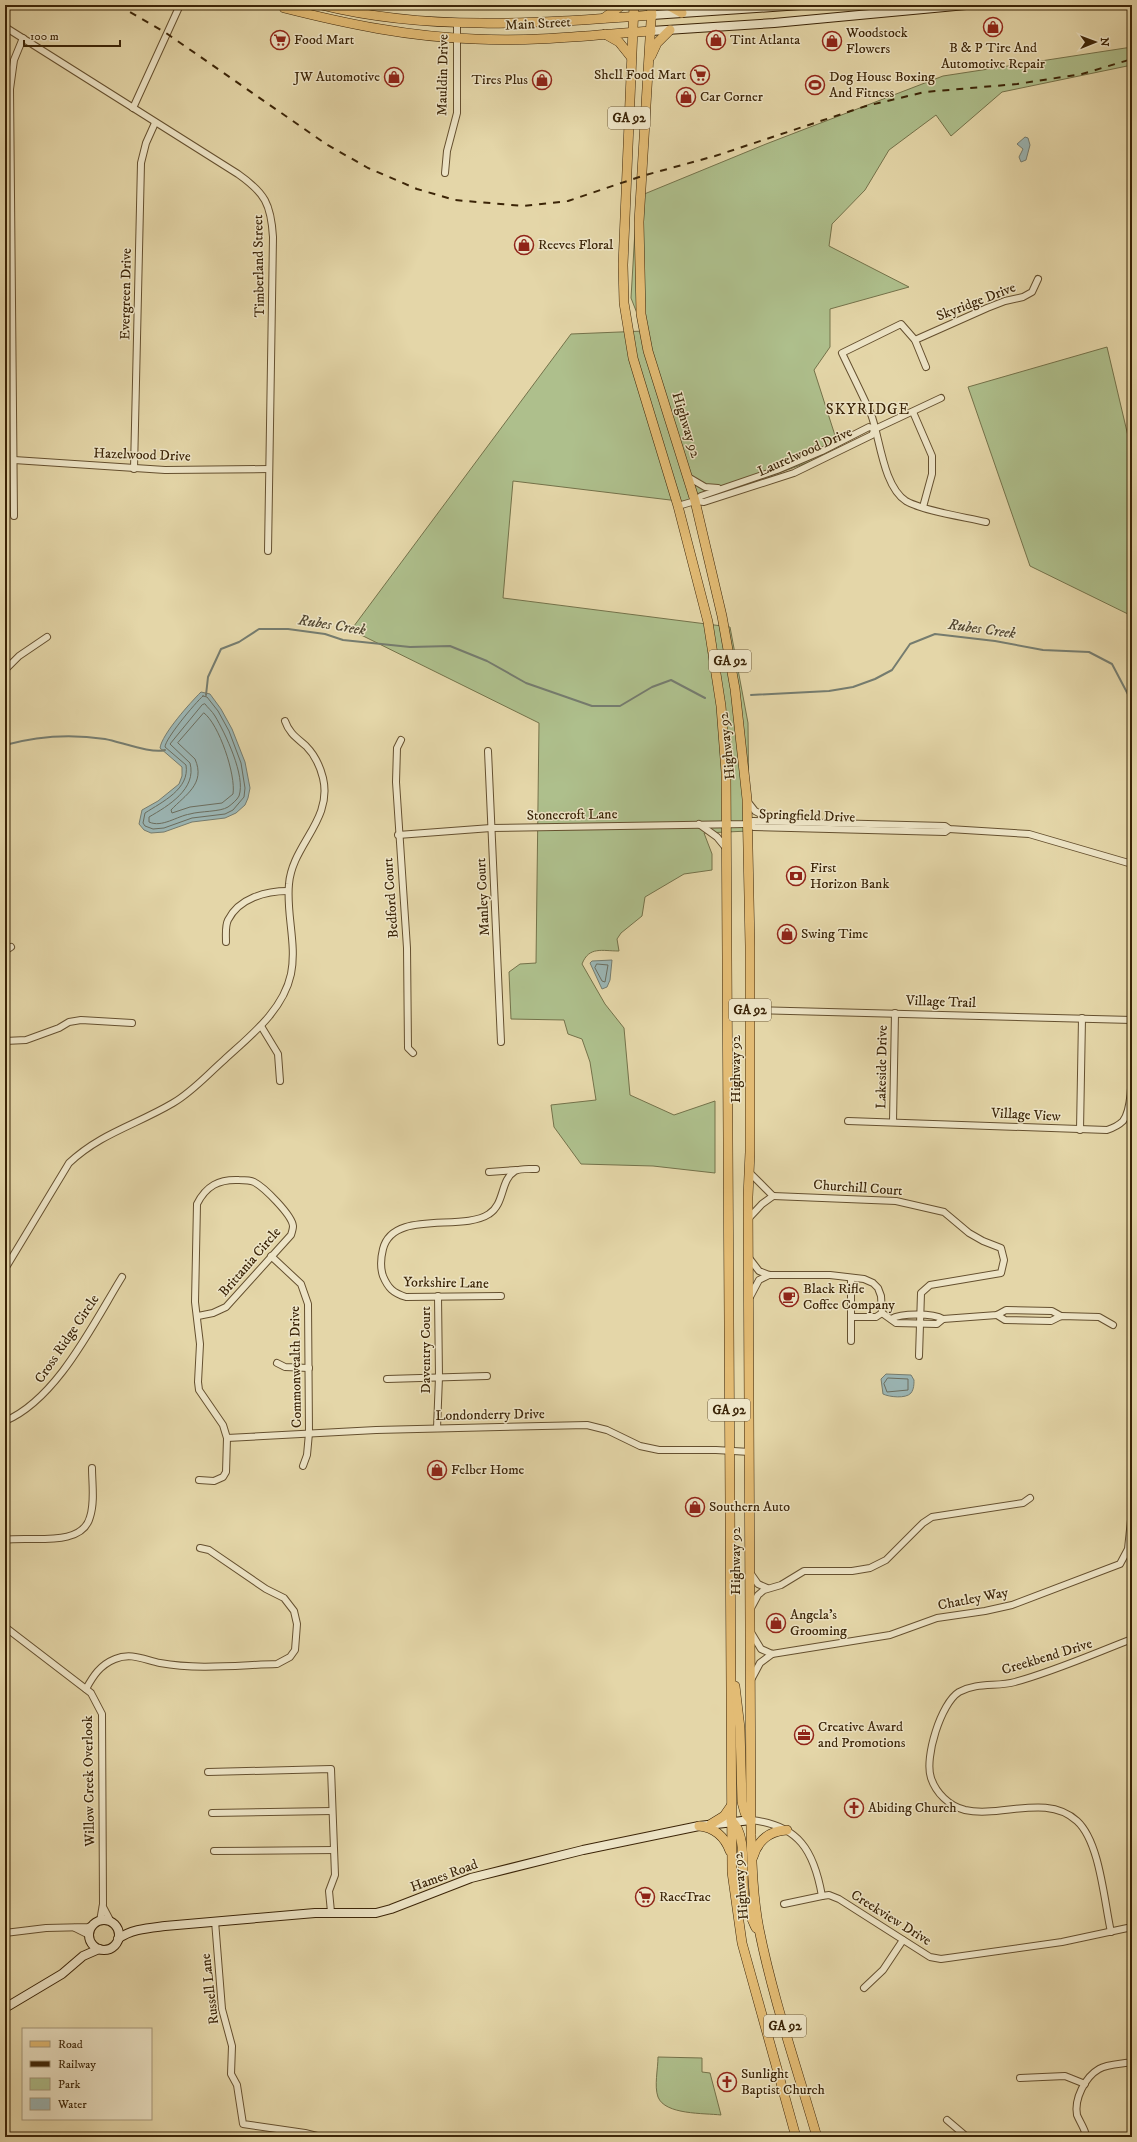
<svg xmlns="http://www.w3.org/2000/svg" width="1137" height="2142" viewBox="0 0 1137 2142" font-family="'IM FELL DW Pica',serif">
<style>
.green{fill:#aebf8c;stroke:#74724a}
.water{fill:#9bb6b5;stroke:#757c6f}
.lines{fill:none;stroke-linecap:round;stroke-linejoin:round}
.shore{stroke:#6b6d5e;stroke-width:1}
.stream{stroke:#757c6f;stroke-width:2}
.street-casing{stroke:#65502f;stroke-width:8}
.secondary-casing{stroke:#3b2407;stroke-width:10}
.primary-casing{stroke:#3b2407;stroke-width:10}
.street{stroke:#ede4c6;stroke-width:6}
.secondary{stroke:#ede4c6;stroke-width:8}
.primary{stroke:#e2bb74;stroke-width:9}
.rail{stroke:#3b2407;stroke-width:2;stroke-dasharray:7 7;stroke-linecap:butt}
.labels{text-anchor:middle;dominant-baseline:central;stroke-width:3;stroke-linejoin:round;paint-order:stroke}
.shield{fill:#ede4c6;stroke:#705e40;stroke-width:1}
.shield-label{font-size:13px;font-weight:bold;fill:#3b2407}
.street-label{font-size:14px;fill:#3b2407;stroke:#ede4c6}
.poi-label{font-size:14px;fill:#3b2407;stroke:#ede4c6;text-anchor:start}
.neighbourhood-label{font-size:15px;letter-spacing:1px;fill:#3b2407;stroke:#ede4c6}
.water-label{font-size:15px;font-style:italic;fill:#534832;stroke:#ede4c6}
</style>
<rect width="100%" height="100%" fill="#e4d6a8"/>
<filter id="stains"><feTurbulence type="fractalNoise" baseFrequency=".005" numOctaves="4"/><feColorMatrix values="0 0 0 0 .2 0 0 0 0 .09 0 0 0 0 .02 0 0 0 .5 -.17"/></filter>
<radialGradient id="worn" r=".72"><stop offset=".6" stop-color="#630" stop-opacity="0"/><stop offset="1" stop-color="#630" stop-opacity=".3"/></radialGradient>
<g class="green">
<path d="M1132,47V65L1002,92L951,136L936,115L889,150L865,190L832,224L829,246L909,287L830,309V347L814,370L840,451L695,503L513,481L503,598L730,627L748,723L749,831L704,833L712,854V870L684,874L645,897L642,916L621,933L617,939L619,951C602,951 589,946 582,964L605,1004L624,1028L630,1095L674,1115L715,1101V1173L653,1166L581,1164L554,1127L551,1105L596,1100L590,1062L582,1039L568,1034L564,1020L511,1019L509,972L520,964L536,963L539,723L351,630L571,334L644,331L631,298L637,197L766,144L943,76Z"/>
<path d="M1107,347L1132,453V616L1030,566L968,387Z"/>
<path d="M658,2057L702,2058V2072L710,2073L721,2115C704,2113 665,2115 658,2097C654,2086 658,2069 658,2057Z"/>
</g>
<g class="water">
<path d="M1025,137L1028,138L1030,145L1026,160L1021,162L1019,157L1023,149L1017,144Z"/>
<path d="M201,692L210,694L221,709L232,729L245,762L250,788L248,798L245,805L236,813L225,818L192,822L164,832L151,833L144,830L139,824L142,810L158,801L179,784L182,776V767L160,748C162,734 190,703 201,692Z"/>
<path d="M612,960L610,980L607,987L602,989L590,963L592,961Z"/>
<path d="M886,1374L911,1375L914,1380C914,1384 914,1389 911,1393C906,1399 889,1397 883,1394L881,1379Z"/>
</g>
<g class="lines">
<g class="shore">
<path d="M203,696L207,697L218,711L229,731L241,763L245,788L244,797L233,810L225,814L192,818L164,828L153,829L145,826L143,823L145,813C162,802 190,789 186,765L165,747C165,739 195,703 203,696Z"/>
<path d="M205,704C208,708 212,711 215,716C225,733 246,776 239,796C237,800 232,804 228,807C220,812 200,811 190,814C177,816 162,828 149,822V817C168,806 197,789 190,763L170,744L202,705Z"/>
<path d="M204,713C219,724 236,775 233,794L222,803L190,807L172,813L171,810C185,795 206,784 195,759L178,743Z"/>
<path d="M597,964L608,965L605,982L602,981L595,968Z"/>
<path d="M888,1378L908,1379V1390L887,1392L884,1384Z"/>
</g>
<g class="stream">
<path d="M206,695L208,677L221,649L239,642L259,629H288L325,634L343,640L410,647L450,646L487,661L526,683L592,706H620L652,687L671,680L705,698"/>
<path d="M751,695L829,691L853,687L875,679L892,670L910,644L935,634L995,641L1043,650L1089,652L1112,664L1132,702"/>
<path d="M5,745C37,736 73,734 105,739C121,742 152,754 165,750"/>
</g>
<g class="street-casing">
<g id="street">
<path d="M5,27L238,174C265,193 271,204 273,237L268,551"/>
<path d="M133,108L180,5"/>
<path d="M445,173L447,151L457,113V24"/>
<path d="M915,340L987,308L1005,301L1023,297L1032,292L1038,279"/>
<path d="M926,367L915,340L901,324L842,353C852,374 862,394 871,414C880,438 883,486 906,501C923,511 965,517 986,522"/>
<path d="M913,412L932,456V474L923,507"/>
<path d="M14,460L165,470L269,469"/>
<path d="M134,469L141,163L146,143L155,123"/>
<path d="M688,477L705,487L718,488"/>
<path d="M695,501L701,496L777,470L822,451L869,427L875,429"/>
<path d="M678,506L695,501L704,502L794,473L872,435L875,429L941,398"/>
<path d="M14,516L10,89L14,60L23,38"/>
<path d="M5,670L19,656L47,637"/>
<path d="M401,740L397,748L396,782L407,948L408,1048L413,1053"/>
<path d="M488,751L501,1042"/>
<path d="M748,802L755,811L770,819"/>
<path d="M699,824L717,837L726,848"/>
<path d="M747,824L754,827L945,832L949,829"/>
<path d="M398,835L491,828L747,824L753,821L945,826L949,829L1029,834L1132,864"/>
<path d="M226,942C226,935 225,926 228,920C239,898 266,891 288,891"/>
<path d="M5,951L11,947"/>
<path d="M750,1010L1132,1020"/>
<path d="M261,1026L278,1054L280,1081"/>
<path d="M5,1041L26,1040L59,1028L69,1022L81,1020L132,1023"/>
<path d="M848,1121L1107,1130C1113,1128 1118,1126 1123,1121C1134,1107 1131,1063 1132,1045"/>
<path d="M893,1122L895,1013"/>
<path d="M1080,1130L1082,1018"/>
<path d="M489,1172L516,1170"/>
<path d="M749,1172L773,1196"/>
<path d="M773,1196L896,1201L944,1212L969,1233L983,1241L1001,1248L1004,1260L1001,1273L930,1285L921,1293L919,1356"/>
<path d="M748,1219L762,1204L773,1196"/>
<path d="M271,1256L301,1284L308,1304L309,1433L307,1455L303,1466"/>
<path d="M749,1258L759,1271L769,1275H830L864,1279L873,1283L878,1288L881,1296L882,1313L896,1323L937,1324L943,1319L997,1315L1006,1310L1052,1311L1061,1316"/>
<path d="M5,1269L69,1163C101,1133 136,1125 173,1103C192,1092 207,1075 224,1060C250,1036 283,1011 291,974C297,944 286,914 289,884C292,845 333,820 323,778C320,766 314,754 306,746C297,738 289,733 285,721"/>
<path d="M851,1279V1341"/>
<path d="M501,1296L406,1297C393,1293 388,1288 383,1276C380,1267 381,1257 383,1249C393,1209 462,1232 489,1214C505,1204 500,1180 515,1171C520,1168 530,1169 536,1169"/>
<path d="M750,1297L759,1280L769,1275"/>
<path d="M997,1315L1005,1320L1051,1321L1061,1316L1099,1317L1113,1325"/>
<path d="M198,1316L213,1313L226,1307L291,1235C292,1232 293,1228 293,1226C292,1215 264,1187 254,1182C250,1180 244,1180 239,1180C219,1179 206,1186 197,1204L195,1302L200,1344L198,1382L199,1390L223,1425L227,1438L226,1472L223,1477L214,1481L199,1480"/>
<path d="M851,1317H876L882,1313"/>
<path d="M891,1319C901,1313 933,1313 943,1319"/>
<path d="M277,1363L285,1367L309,1368"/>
<path d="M387,1379L487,1376"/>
<path d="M5,1421C57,1399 93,1324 122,1277"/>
<path d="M437,1428L439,1377L438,1296"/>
<path d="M227,1438L376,1430L587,1425L607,1430L640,1446L659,1450H716L750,1452"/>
<path d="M5,1540C30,1536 82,1548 90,1517C95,1502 92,1483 92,1468"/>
<path d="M751,1574L758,1584L767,1588"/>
<path d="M751,1608L758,1595L764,1590L781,1585L804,1571H852L870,1568L886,1560L923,1523L932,1517L1023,1503L1030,1498"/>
<path d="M5,1627L91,1693L102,1714L103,1904L100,1921"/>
<path d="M752,1634L761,1649L772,1654L890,1635L937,1618L985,1611L1012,1605L1120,1564L1128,1549L1132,1510"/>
<path d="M752,1678L760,1663L772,1654"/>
<path d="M86,1689C93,1676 100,1665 115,1659C131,1652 145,1660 160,1663C198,1670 239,1665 277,1664L290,1657L295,1650L297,1624L294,1611L284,1598L266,1589L209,1550L200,1548"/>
<path d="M208,1772L331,1769L335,1875L329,1891L331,1912"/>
<path d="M212,1813L332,1811"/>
<path d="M751,1820C799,1825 814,1851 822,1896"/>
<path d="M214,1851L334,1850"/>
<path d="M784,1904L822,1896L829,1895L839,1899L930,1957L941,1959L1062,1942L1132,1927"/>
<path d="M103,1907L111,1922"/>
<path d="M215,1921L222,2009L232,2046L231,2074L237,2085L243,2124L305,2133L321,2137"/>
<path d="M75,1928L89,1935"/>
<path d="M1111,1932C1104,1901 1100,1842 1077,1821C1047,1793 1001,1818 965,1810C949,1806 936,1793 931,1778C924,1758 941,1703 959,1692C977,1682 997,1687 1015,1682C1055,1671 1093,1654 1132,1639"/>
<path d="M5,1933L46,1928L88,1927L93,1925"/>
<path d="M864,1988L883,1970L903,1940"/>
<path d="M1020,2078L1065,2076L1085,2084"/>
<path d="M947,2120L967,2137"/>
<path d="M1085,2132C1083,2126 1079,2120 1077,2115C1074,2099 1085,2077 1099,2069C1107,2064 1122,2064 1132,2062"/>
</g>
</g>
<g class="secondary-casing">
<g id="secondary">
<path d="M652,15L801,5"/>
<path d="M651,31L774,23L966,5"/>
<circle cx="104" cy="1935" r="15"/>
<path d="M118,1939C131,1929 149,1928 165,1926L315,1913H376L391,1909L471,1878L583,1850L699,1826L751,1820"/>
<path d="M5,2008L62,1974L83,1956L99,1949"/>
</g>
</g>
<g class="primary-casing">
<g id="primary">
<path d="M283,5L284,8C347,24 410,37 475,39C534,42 593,35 651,31"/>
<path d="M321,5C430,32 541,23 652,15"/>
<path d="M634,5L623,265L624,303L633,358L678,506L708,622L721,706L726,772L732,1872L742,1943L796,2137"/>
<path d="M652,5L639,222L641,314L648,351L695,501L722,616L735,689L747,799L750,946V1152L748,1197L751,1835C752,1866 753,1898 759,1929C773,1999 797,2068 817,2137"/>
<path d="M668,5L682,13"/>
<path d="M604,18L622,5"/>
<path d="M605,34L619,42L631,57"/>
<path d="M651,56L657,43L670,30"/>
<path d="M735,1686L740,1728L742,1802L745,1813L751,1820"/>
<path d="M731,1821C748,1833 741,1875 744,1895C746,1907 751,1917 756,1928"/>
<path d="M711,1824L724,1816L731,1806"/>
<path d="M699,1826C714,1827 725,1837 730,1851"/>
<path d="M753,1857C758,1840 769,1831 787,1830"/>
</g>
</g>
<use href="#street" class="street"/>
<use href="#secondary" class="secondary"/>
<use href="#primary" class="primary"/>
<path class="rail" d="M118,5L166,33L326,144L368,168L417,189L455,200L523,206L568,201L642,176L715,156L866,106L925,92L1017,84L1082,74L1132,59"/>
</g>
<defs>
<g id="shop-ring" transform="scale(1)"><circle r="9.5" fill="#ede4c6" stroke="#8f2418" stroke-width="1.5"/><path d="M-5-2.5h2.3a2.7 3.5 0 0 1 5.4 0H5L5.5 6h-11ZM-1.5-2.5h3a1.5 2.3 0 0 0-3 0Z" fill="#8f2418"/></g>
<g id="supermarket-ring" transform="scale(1)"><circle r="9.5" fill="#ede4c6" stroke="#8f2418" stroke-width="1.5"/><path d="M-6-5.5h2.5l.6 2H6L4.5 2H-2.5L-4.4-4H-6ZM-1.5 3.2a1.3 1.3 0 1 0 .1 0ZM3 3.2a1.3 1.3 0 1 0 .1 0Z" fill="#8f2418"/></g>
<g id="stadium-ring" transform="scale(1)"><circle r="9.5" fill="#ede4c6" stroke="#8f2418" stroke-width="1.5"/><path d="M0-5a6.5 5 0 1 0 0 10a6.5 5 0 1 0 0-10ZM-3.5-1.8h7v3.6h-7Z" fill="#8f2418"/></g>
<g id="bank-ring" transform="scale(1)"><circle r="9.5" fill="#ede4c6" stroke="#8f2418" stroke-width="1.5"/><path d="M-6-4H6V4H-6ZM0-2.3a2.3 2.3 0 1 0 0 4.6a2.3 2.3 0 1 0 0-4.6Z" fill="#8f2418"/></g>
<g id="cafe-ring" transform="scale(1)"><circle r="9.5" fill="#ede4c6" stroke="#8f2418" stroke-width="1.5"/><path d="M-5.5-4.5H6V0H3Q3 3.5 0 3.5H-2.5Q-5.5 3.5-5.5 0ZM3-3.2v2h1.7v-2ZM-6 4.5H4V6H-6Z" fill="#8f2418"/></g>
<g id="office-ring" transform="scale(1)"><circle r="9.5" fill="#ede4c6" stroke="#8f2418" stroke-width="1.5"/><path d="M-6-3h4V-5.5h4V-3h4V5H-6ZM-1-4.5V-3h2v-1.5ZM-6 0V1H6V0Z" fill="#8f2418"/></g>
<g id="church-ring" transform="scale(1)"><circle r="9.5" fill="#ede4c6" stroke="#8f2418" stroke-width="1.5"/><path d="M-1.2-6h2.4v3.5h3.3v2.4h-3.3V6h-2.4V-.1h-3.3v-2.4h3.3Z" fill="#8f2418"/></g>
</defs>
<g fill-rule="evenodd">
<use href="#shop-ring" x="993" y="27"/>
<use href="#supermarket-ring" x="280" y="40"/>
<use href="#shop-ring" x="716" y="40"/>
<use href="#shop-ring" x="832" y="41"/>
<use href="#supermarket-ring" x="700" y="75"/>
<use href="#shop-ring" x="394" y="77"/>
<use href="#shop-ring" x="542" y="80"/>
<use href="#stadium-ring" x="815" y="85"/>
<use href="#shop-ring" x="686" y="97"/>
<use href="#shop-ring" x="524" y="245"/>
<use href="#bank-ring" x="796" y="876"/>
<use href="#shop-ring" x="787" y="934"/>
<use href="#cafe-ring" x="789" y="1297"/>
<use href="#shop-ring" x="437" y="1470"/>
<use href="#shop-ring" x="695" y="1507"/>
<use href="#shop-ring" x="776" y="1623"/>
<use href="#office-ring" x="804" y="1735"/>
<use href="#church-ring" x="854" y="1808"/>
<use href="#supermarket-ring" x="645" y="1897"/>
<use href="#church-ring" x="727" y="2082"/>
</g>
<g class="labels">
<g class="shield">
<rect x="608" y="107" width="42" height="22" rx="3"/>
<rect x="709" y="650" width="42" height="22" rx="3"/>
<rect x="729" y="999" width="42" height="22" rx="3"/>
<rect x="708" y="1399" width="42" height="22" rx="3"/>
<rect x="764" y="2015" width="42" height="22" rx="3"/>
</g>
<g class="shield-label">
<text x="629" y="118">GA 92</text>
<text x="730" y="661">GA 92</text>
<text x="750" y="1010">GA 92</text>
<text x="729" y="1410">GA 92</text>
<text x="785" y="2026">GA 92</text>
</g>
<g class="street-label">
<text transform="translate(538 24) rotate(-3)">Main Street</text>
<text transform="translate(443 75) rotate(-89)">Mauldin Drive</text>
<text transform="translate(259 266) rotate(-91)">Timberland Street</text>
<text transform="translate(126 294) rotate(-89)">Evergreen Drive</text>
<text transform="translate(976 302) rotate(-21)">Skyridge Drive</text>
<text transform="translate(686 425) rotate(73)">Highway 92</text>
<text transform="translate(805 452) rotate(-24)">Laurelwood Drive</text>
<text transform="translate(142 455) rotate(2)">Hazelwood Drive</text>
<text transform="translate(727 746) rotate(-96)">Highway 92</text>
<text transform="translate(572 815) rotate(-1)">Stonecroft Lane</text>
<text transform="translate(807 816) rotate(2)">Springfield Drive</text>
<text transform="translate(483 897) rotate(-93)">Manley Court</text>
<text transform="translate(391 898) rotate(-94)">Bedford Court</text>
<text transform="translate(941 1002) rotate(2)">Village Trail</text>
<text transform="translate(882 1067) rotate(-89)">Lakeside Drive</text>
<text transform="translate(736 1069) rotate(-90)">Highway 92</text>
<text transform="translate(1026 1115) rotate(3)">Village View</text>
<text transform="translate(858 1188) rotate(4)">Churchill Court</text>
<text transform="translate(250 1262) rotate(-49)">Brittania Circle</text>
<text transform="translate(446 1283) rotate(1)">Yorkshire Lane</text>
<text transform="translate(67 1339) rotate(-56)">Cross Ridge Circle</text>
<text transform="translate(426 1350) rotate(-90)">Daventry Court</text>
<text transform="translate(296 1367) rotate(-91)">Commonwealth Drive</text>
<text transform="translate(490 1415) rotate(-1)">Londonderry Drive</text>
<text transform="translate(736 1561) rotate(-90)">Highway 92</text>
<text transform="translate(973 1599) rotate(-11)">Chatley Way</text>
<text transform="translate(1047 1657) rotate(-17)">Creekbend Drive</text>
<text transform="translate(89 1781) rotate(-91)">Willow Creek Overlook</text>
<text transform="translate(444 1876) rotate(-20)">Hames Road</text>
<text transform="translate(741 1886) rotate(-95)">Highway 92</text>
<text transform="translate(891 1918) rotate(32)">Creekview Drive</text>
<text transform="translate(210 1989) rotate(-97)">Russell Lane</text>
</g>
<g class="poi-label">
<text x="846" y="33">Woodstock<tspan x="846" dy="16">Flowers</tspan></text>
<text x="294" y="40">Food Mart</text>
<text x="730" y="40">Tint Atlanta</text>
<text x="993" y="48" text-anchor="middle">B &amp; P Tire And<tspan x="993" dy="16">Automotive Repair</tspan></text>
<text x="686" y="75" text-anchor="end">Shell Food Mart</text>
<text x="380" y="77" text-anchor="end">JW Automotive</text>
<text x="829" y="77">Dog House Boxing<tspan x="829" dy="16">And Fitness</tspan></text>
<text x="528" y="80" text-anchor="end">Tires Plus</text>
<text x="700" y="97">Car Corner</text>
<text x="538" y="245">Reeves Floral</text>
<text x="810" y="868">First<tspan x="810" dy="16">Horizon Bank</tspan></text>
<text x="801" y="934">Swing Time</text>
<text x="803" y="1289">Black Rifle<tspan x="803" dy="16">Coffee Company</tspan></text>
<text x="451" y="1470">Felber Home</text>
<text x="709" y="1507">Southern Auto</text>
<text x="790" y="1615">Angela's<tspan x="790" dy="16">Grooming</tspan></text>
<text x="818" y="1727">Creative Award<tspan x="818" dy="16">and Promotions</tspan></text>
<text x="868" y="1808">Abiding Church</text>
<text x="659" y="1897">RaceTrac</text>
<text x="741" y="2074">Sunlight<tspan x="741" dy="16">Baptist Church</tspan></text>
</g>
<g class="neighbourhood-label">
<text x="868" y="409">SKYRIDGE</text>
</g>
<g class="water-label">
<text transform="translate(332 625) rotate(9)">Rubes Creek</text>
<text transform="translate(982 629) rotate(8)">Rubes Creek</text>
</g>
</g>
<rect width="1137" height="2142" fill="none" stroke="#e4d6a8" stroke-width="20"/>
<rect x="6" y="6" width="1125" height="2130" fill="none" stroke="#3b2407" stroke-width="2"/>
<rect x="10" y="10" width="1117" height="2122" fill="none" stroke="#3b2407"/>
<rect x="22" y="2028" width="130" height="92" fill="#ede4c6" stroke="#a6977a"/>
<rect x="30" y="2041" width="20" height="6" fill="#e2bb74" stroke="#a6977a"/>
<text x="58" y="2048" font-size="12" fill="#3b2407">Road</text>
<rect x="30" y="2061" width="20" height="6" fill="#3b2407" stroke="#a6977a"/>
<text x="58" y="2068" font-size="12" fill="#3b2407">Railway</text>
<rect x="30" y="2078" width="20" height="12" fill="#aebf8c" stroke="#a6977a"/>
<text x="58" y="2088" font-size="12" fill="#3b2407">Park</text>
<rect x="30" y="2098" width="20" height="12" fill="#9bb6b5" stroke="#a6977a"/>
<text x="58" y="2108" font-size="12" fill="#3b2407">Water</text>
<g transform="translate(1095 42) rotate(89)" stroke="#ede4c6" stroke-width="3" paint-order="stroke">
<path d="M0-3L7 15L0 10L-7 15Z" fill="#3b2407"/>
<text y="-6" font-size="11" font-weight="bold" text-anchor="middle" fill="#3b2407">N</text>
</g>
<path d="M24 40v6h96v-6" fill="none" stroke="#3b2407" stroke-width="2"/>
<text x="30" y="40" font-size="12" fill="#3b2407" stroke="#ede4c6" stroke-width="3" paint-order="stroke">100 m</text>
<rect width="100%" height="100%" filter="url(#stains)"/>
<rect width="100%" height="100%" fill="url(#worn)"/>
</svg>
